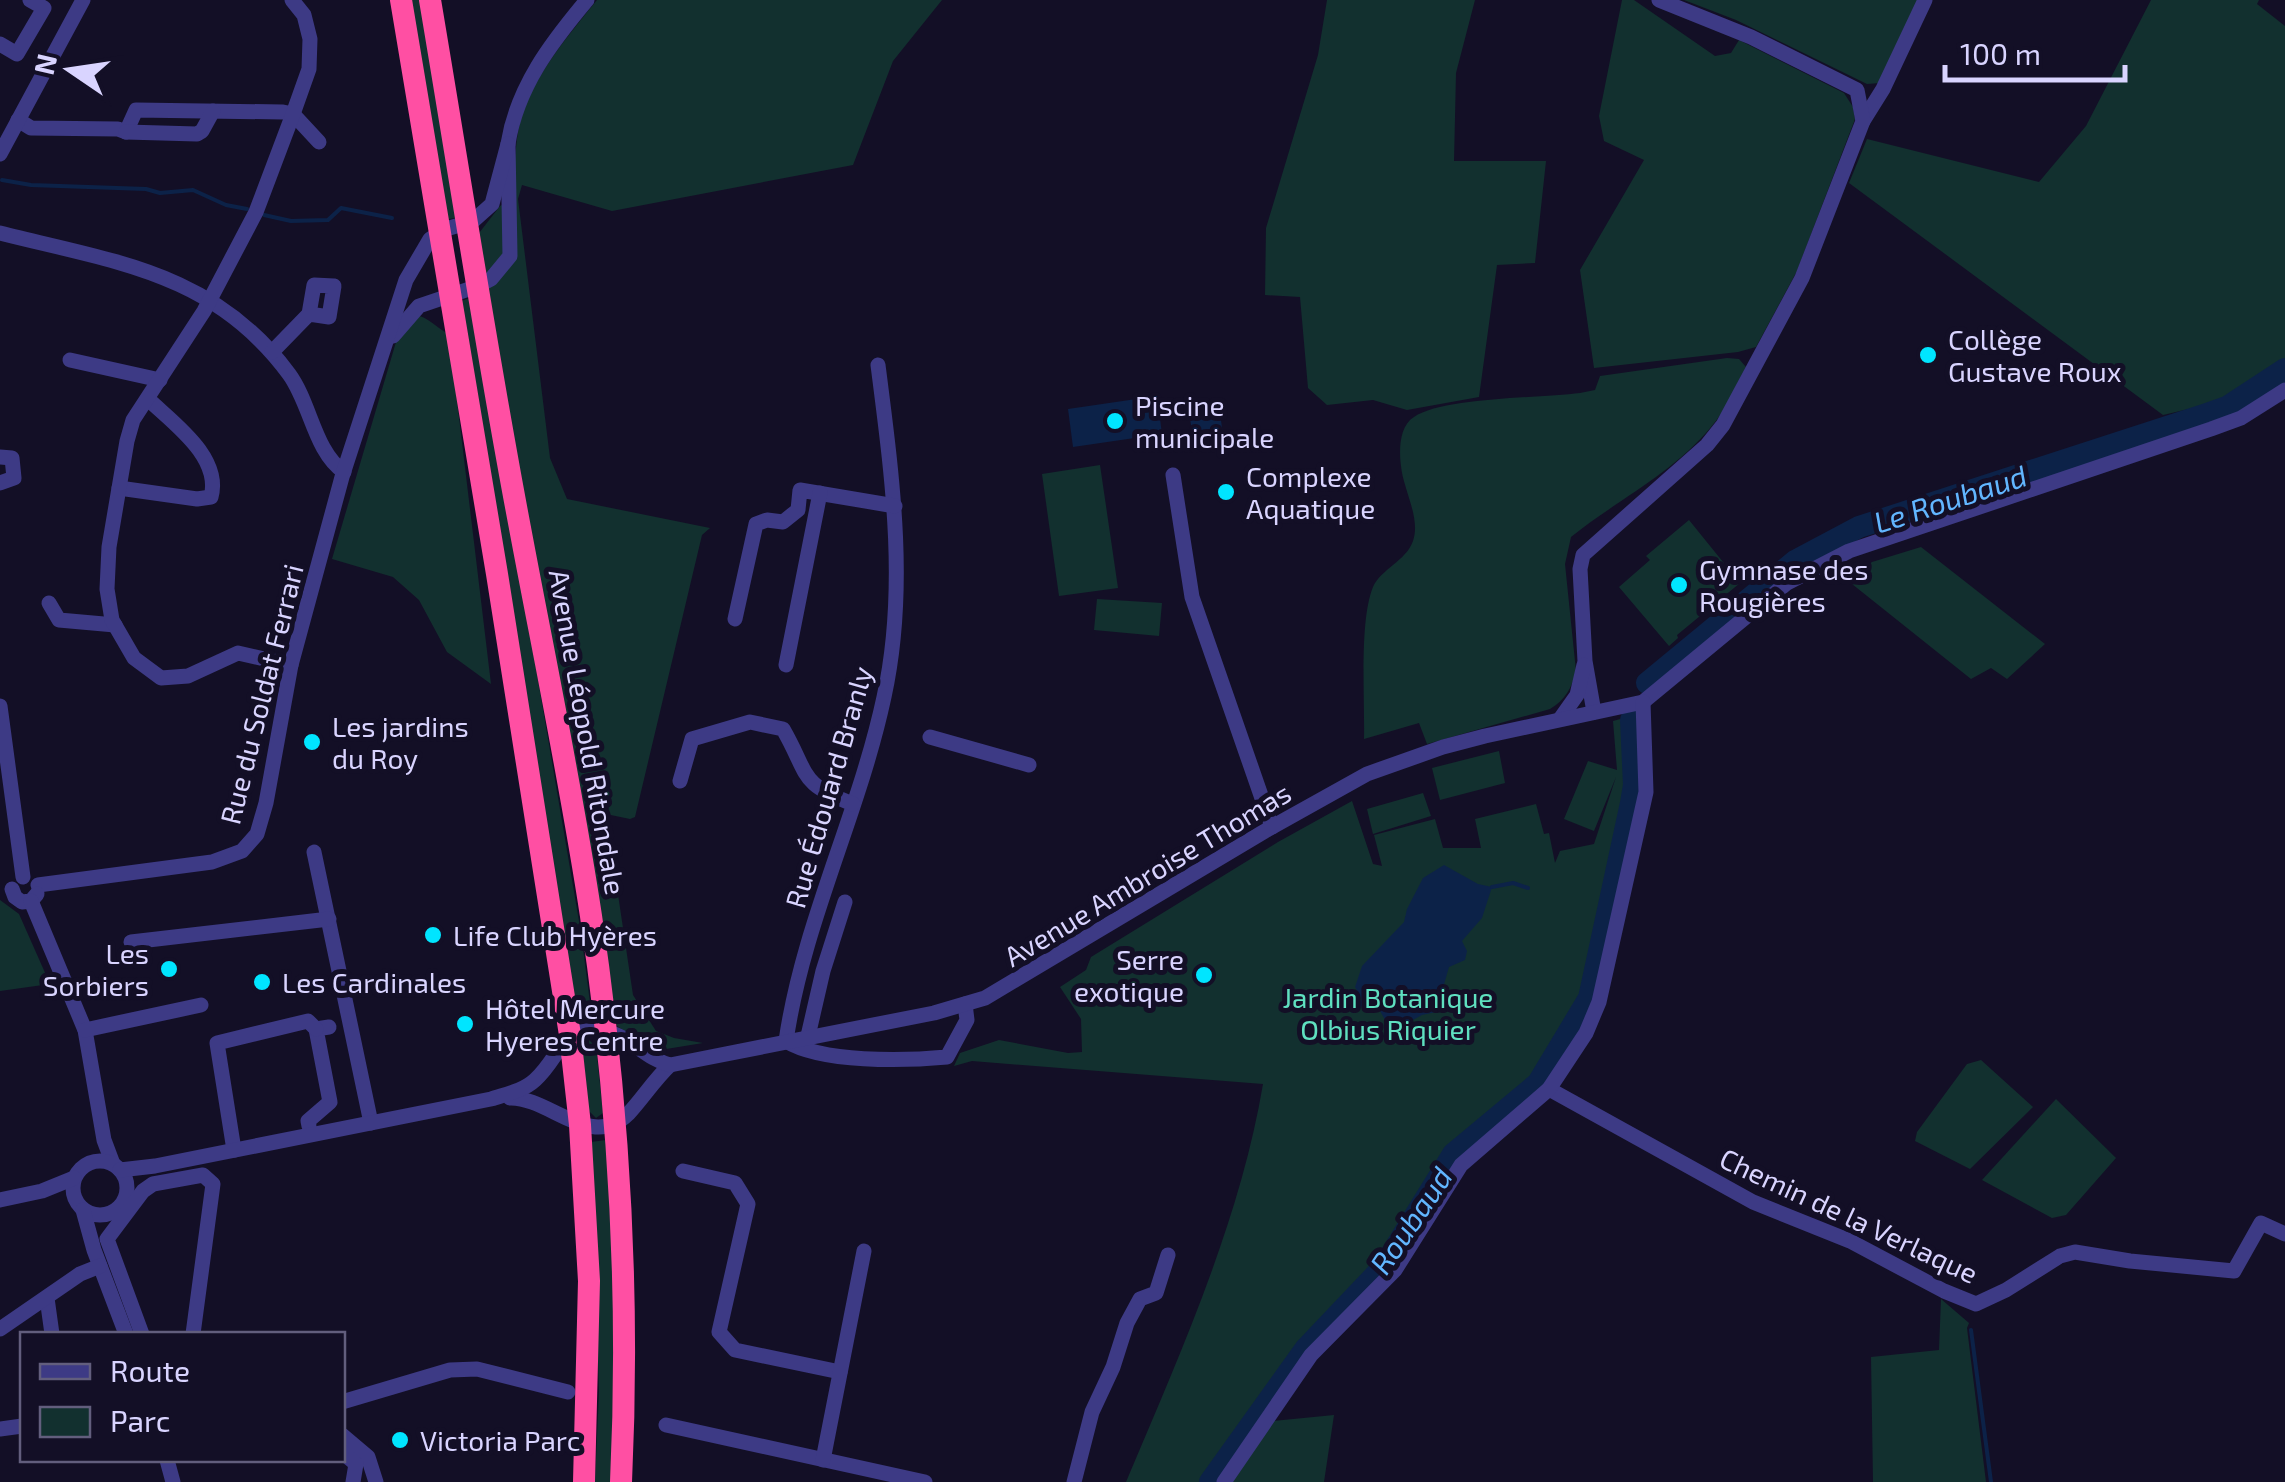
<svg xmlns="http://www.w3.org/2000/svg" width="2285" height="1482" viewBox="0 0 2285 1482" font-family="'Exo 2',sans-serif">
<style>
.green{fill:#12302f}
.water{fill:#0c2248}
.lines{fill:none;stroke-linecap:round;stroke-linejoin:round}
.stream{stroke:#0c2248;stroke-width:4}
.river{stroke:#0c2248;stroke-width:22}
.minor{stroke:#3d3a85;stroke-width:15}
.highway{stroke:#ff4fa3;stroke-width:22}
.poi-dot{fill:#00e5ff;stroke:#130f26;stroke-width:4}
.labels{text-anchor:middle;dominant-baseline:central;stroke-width:10;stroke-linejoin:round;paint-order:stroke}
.poi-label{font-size:28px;fill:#d9d4ff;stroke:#130f26;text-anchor:start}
.street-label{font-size:28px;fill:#d9d4ff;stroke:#130f26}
.park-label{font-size:28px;fill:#5fe0c0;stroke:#130f26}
.water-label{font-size:30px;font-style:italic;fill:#62b6ff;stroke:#130f26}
</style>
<rect width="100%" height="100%" fill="#130f26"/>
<g class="green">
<path d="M408,0H423L460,217L444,220Z"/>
<path d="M597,0H942L893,61L853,165L612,211L522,185L518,199L550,458L567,499L710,528L702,535L635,817L630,819L606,814L633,995L656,1031L674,1038L703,1043L654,1051L617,1026L476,237L500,206L514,197C515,167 514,132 526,104C542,66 571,32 597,0Z"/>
<path d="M1327,0H1475L1456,73L1454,161H1546L1535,263L1497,265L1479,397L1407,410L1373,400L1327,405L1308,388L1300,297L1265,295L1266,228L1318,55Z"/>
<path d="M1622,0H1634L1715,56L1731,53L1739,40L1844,93L1853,107L1855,119L1797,271L1756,347L1738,352L1594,368L1580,270L1644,160L1604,141L1599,116Z"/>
<path d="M1684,0H1922L1880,83L1867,84L1736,20Z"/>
<path d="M2151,0H2259L2257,4L2285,26V358L2223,401L2163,415L1849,183L1867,139L2039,182L2086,126Z"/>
<path d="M473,297L581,933L592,1018L578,1020L458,302Z"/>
<path d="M415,315C428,316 437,329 449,334L491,684L447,652L419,600L393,577L332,559L396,342Z"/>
<path d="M1727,358L1739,359L1746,367C1735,386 1726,410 1711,427C1672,474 1617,500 1571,537L1565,564L1576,671C1572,688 1565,700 1550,709L1427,744L1419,723L1364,739C1365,700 1359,621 1373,587C1381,569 1406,561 1413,541C1421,518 1403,489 1401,466C1399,451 1399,426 1414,417C1443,397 1542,398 1580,393L1595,390L1600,376Z"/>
<path d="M1100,465L1118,588L1059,596L1042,474Z"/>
<path d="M1689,520L1740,583L1677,635L1678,638L1669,646L1619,587L1650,560L1646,556Z"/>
<path d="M1921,547L2045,644L2007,679L1991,668L1971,679L1847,580L1872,562Z"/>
<path d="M1097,599L1162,603L1159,636L1094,630Z"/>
<path d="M1624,718L1625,796L1579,1002L1533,1076L1454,1144L1437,1164L1379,1261L1298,1344L1201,1482H1126C1180,1354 1240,1221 1263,1084L972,1061L954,1066L960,1053L999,1040L1068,1053L1082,1052L1081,1019L1060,987L1086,970L1091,957L1278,842L1352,801L1373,864L1382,866L1374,835L1435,819L1443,848H1481L1475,819L1536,804L1544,834L1549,833L1555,863L1560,851L1594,844L1616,777L1594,831L1564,819L1588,761L1617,770L1613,721Z"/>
<path d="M1499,751L1505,783L1440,800L1432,768Z"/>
<path d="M1423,793L1431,816L1373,834L1367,809Z"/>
<path d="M0,900L19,914L50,984L0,991Z"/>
<path d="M589,1040L596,1047L603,1113L596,1118L589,1111L582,1044Z"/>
<path d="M1981,1060L2033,1107L1970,1169L1915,1141L1917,1132L1967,1064Z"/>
<path d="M2056,1099L2116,1158L2066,1215L2052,1218L1982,1180Z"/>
<path d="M606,1140C614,1254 616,1368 611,1482H595L599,1392L591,1142Z"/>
<path d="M1941,1299L1969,1323L1967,1328L1986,1482H1873L1871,1357L1939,1350Z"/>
<path d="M1334,1415L1324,1482H1232L1273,1421Z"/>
</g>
<g class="water">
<path d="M1157,396L1162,434L1073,447L1068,409Z"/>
<path d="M1219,406L1223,435L1193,439L1189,411Z"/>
<path d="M1444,865L1478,884L1492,887L1482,918L1462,941L1467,951L1465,960L1449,967L1436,1012L1422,1015L1402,1026L1388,1025L1380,1011L1369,1003L1363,1005L1359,1002L1362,999L1355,987L1362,966L1404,922L1407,909L1423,878Z"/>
</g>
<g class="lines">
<g class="stream">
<path d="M2,180L31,185L146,189L160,193L193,190L226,205L247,209"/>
<path d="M264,215L291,221L328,220L341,208L392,218"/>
<path d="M1492,887L1513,883L1528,888"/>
<path d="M1353,1011L1361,1004"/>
<path d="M1971,1330L1991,1482"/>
</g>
<g class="river">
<path d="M1647,683L1795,561L1859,527L2204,415L2227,407L2285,369"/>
<path d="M1210,1482L1306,1348L1384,1266L1453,1154L1538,1083L1589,998L1631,803L1634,785L1631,720"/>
</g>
<g class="minor">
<path d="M0,44L17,54L44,8L30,0"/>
<path d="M18,120L31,128L118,129L126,132L136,110L283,112L293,114L319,142"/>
<path d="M1863,121L1883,89L1925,0"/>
<path d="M126,132L197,134L202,131L213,111"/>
<path d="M0,154L83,0"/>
<path d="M0,233C114,262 214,272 289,374C311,404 314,451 344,472"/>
<path d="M393,336L419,306L478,286L491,279L510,256L508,144C517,87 551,43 587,0"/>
<path d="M272,352L309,314L329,317L334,286L314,285L309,314"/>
<path d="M70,360L160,380"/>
<path d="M878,365C892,475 908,588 884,697C859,814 803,923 786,1041C822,1063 904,1061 947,1057L967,1020L965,1004"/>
<path d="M0,457L12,458L14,478L0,483"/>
<path d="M1173,475L1192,597L1272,827"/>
<path d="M119,488L197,499L211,497C222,457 173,423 148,399"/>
<path d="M49,603L59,620L115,625"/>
<path d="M735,619L756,524L767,520L783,522L798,510L800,490L895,506"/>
<path d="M291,665L238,653L188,676L161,678L134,658L112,620L107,589L109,547L127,441L133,420L204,311L256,212L293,114L309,69L310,39L304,15L292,0"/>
<path d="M786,665L820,493"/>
<path d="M0,706L23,877"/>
<path d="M1594,712L1585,661L1580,569L1583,555L1707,445L1723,425L1802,278L1863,121L1857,90L1751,37L1659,0"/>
<path d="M1560,719L1577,695L1584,665"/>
<path d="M930,737L1029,765"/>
<path d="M680,781L692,739L750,722L783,729C810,776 798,783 853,804"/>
<path d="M314,852L371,1123"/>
<path d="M38,885L212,862L242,851L257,834L266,803L291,665L342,477L406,280L430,239L446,229L473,221L492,204L508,144"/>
<path d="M12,889L15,897L22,902L31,901L37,894"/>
<path d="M31,901L85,1030L104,1140L113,1164"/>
<path d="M131,942L329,919"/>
<path d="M85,1030L201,1005"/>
<path d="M808,1036L823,971L845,902"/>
<path d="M1549,1089L1753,1202L1850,1241L1944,1291L1976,1304L2006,1290L2060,1256L2075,1252L2130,1261L2234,1271L2261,1223L2285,1234"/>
<path d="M510,1098C549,1097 591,1151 628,1114C643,1098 654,1080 670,1065"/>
<path d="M309,1126L308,1121L330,1102L316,1029L329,1027"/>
<path d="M234,1150L217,1043L308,1021L316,1029"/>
<circle cx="100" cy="1188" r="27"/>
<path d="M120,1170L155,1166L491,1099C506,1094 523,1091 535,1080C562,1056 560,1023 607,1032C630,1036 646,1059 670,1065L934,1013L985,998L1265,831L1367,774L1443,747L1485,736L1643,702L1787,583L1849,551L2211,429L2241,418L2285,390"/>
<path d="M683,1171L735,1183L748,1204L719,1332L735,1350L840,1372"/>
<path d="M0,1200L42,1191L74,1178"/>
<path d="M83,1210L94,1250L126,1334"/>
<path d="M47,1298L52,1334"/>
<path d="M0,1329L80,1274L100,1266"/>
<path d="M142,1334L107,1239L143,1191L153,1184L203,1175L213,1184L193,1334"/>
<path d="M342,1402L450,1370L477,1369L568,1392"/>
<path d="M666,1425L925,1482"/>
<path d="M0,1429L22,1426"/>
<path d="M342,1435L368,1457L376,1482"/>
<path d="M342,1452L356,1464L353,1482"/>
<path d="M167,1460L173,1482"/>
<path d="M823,1460L864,1251"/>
<path d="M1074,1482L1092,1412L1113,1367L1127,1323L1140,1299L1156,1293L1168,1255"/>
<path d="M1224,1482L1311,1355L1395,1270L1461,1165L1549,1089L1586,1033L1599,1002L1646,792L1643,702"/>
</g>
<g class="highway">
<path d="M401,0L497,574L570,1035L580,1125L589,1281L584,1482"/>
<path d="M430,0C456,154 480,309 508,463C535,614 568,764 591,916C619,1104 630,1293 621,1482"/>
</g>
</g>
<g class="poi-dot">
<circle cx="1928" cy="355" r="10"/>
<circle cx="1115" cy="421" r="10"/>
<circle cx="1226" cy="492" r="10"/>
<circle cx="1679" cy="585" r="10"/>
<circle cx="312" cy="742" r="10"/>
<circle cx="433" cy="935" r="10"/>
<circle cx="169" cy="969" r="10"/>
<circle cx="1204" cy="975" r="10"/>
<circle cx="262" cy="982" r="10"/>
<circle cx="465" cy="1024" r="10"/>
<circle cx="400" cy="1440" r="10"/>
</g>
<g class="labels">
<g class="poi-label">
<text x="1948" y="339">Collège<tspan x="1948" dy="32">Gustave Roux</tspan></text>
<text x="1135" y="405">Piscine<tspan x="1135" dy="32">municipale</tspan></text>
<text x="1246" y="476">Complexe<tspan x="1246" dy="32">Aquatique</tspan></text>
<text x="1699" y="569">Gymnase des<tspan x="1699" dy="32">Rougières</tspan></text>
<text x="332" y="726">Les jardins<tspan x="332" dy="32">du Roy</tspan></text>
<text x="453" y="935">Life Club Hyères</text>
<text x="149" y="953" text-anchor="end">Les<tspan x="149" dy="32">Sorbiers</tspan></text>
<text x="1184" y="959" text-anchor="end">Serre<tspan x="1184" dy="32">exotique</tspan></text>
<text x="282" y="982">Les Cardinales</text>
<text x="485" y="1008">Hôtel Mercure<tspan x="485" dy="32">Hyeres Centre</tspan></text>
<text x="420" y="1440">Victoria Parc</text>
</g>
<g class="street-label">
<text transform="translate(261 694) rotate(-76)">Rue du Soldat Ferrari</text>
<text transform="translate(588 732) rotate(80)">Avenue Léopold Ritondale</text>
<text transform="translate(828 787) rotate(-74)">Rue Édouard Branly</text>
<text transform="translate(1147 874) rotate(-31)">Avenue Ambroise Thomas</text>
<text transform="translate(1849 1215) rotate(25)">Chemin de la Verlaque</text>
</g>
<g class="park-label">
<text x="1388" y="997">Jardin Botanique<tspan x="1388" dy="32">Olbius Riquier</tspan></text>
</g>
<g class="water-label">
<text transform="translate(1950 498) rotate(-18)">Le Roubaud</text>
<text transform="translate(1410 1220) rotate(-56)">Roubaud</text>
</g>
</g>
<rect x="20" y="1332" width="325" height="130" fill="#130f26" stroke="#625e7d" stroke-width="2.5"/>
<rect x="40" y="1364" width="50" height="15" fill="#3d3a85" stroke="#625e7d" stroke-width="2.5"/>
<text x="110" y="1382" font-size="30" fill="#d9d4ff">Route</text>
<rect x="40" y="1407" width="50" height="30" fill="#12302f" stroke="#625e7d" stroke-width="2.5"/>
<text x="110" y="1432" font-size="30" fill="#d9d4ff">Parc</text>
<g transform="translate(70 70) rotate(283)" stroke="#130f26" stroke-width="8" paint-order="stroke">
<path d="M0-8L18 38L0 25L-18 38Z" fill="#d9d4ff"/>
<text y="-15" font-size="28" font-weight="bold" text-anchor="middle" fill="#d9d4ff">N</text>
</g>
<path d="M1945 65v15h180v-15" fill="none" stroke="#d9d4ff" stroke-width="5"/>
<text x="1960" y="65" font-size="30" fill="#d9d4ff" stroke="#130f26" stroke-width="8" paint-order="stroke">100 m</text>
</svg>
